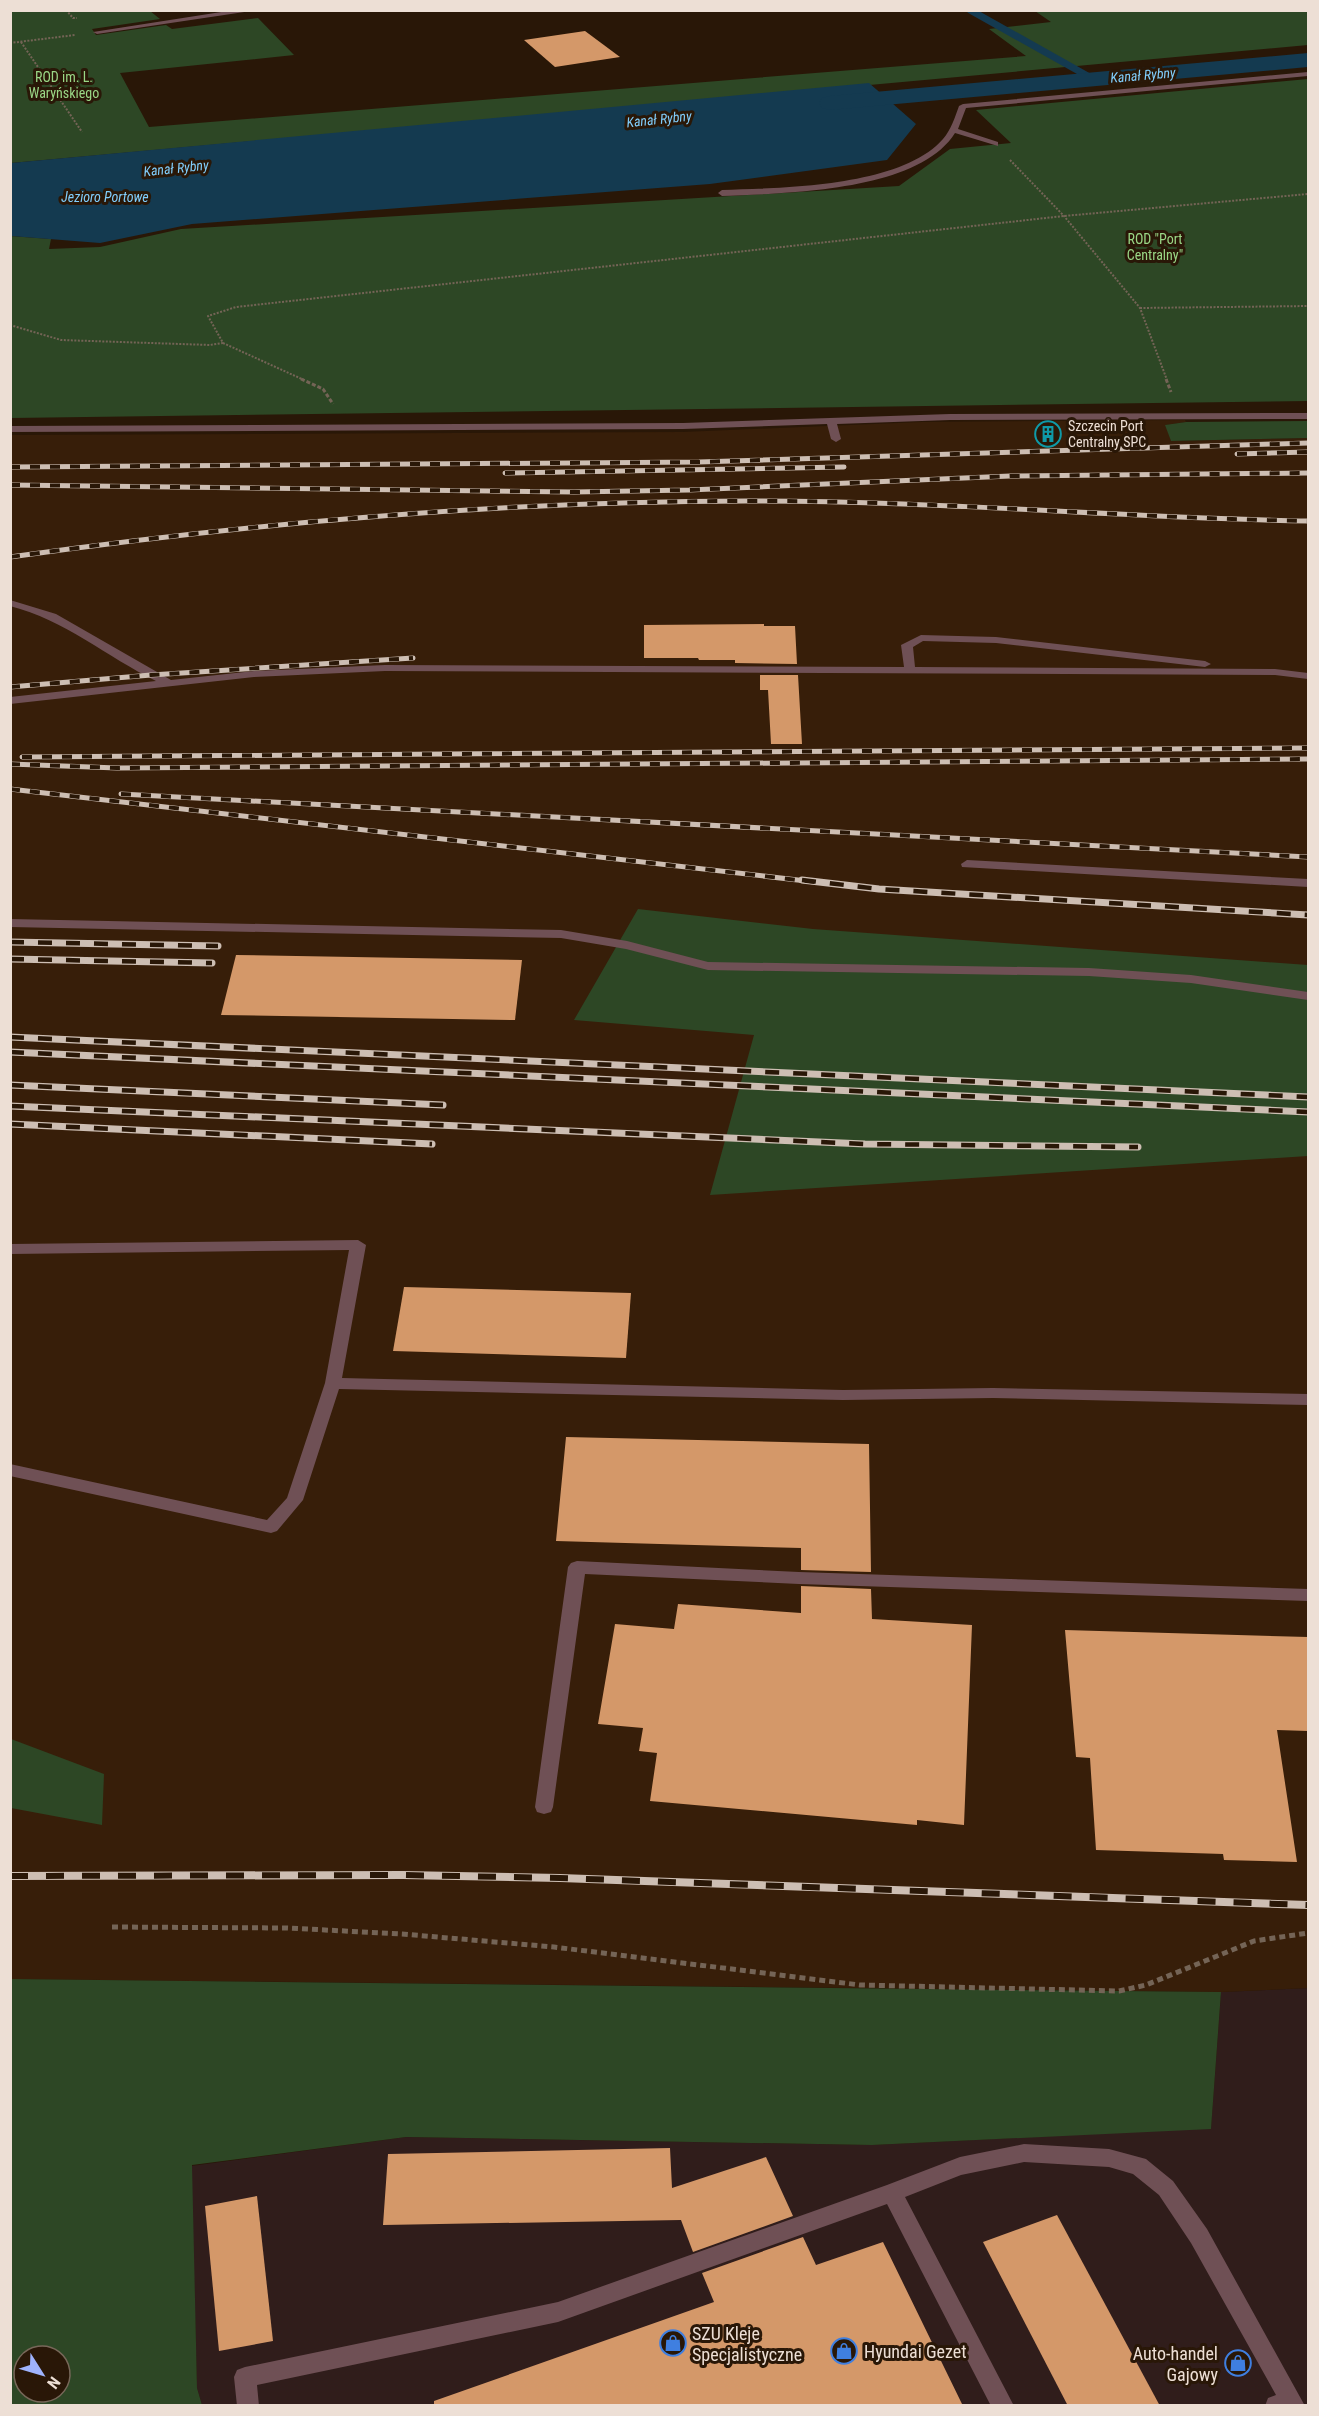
<svg xmlns="http://www.w3.org/2000/svg" width="1319" height="2416" viewBox="0 0 1319 2416" font-family="'Roboto Condensed',sans-serif">
<style>
.commercial{fill:#301d1b}
.built{fill:#371e09}
.green{fill:#2d4725;fill-rule:evenodd}
.water{fill:#143a50}
.lines{fill:none;stroke-linecap:round;stroke-linejoin:round}
.stream{stroke:#143a50;stroke-width:7}
.canal{fill:#143a50;fill-rule:evenodd}
.building{fill:#d49869}
.path-far2{stroke:#746456;stroke-width:2;stroke-dasharray:2 1.5;stroke-linecap:butt}
.path-far1{stroke:#746456;stroke-width:3;stroke-dasharray:4 2;stroke-linecap:butt}
.path{stroke:#746456;stroke-width:5;stroke-dasharray:6 4;stroke-linecap:butt}
.minor{fill:#6f5055;fill-rule:evenodd}
.rail-far2-casing{stroke:#cdbeb3;stroke-width:5}
.rail-far1-casing{stroke:#cdbeb3;stroke-width:7}
.rail-casing{stroke:#cdbeb3;stroke-width:8}
.rail-far2{stroke:#291707;stroke-width:4;stroke-dasharray:10;stroke-linecap:butt}
.rail-far1{stroke:#291707;stroke-width:4.5;stroke-dasharray:14;stroke-linecap:butt}
.rail{stroke:#291707;stroke-width:6;stroke-dasharray:18;stroke-linecap:butt}
.labels{text-anchor:middle;dominant-baseline:central;stroke-width:6;stroke-linejoin:round;paint-order:stroke}
.far-water-label{font-size:14px;font-style:italic;fill:#81cefc;stroke:#291707}
.far-park-label{font-size:14px;fill:#9ad786;stroke:#291707}
.far-poi-label{font-size:14px;fill:#eddfd5;stroke:#291707;text-anchor:start}
.near-poi-label{font-size:18px;fill:#eddfd5;stroke:#291707;text-anchor:start}
</style>
<rect width="100%" height="100%" fill="#291707"/>
<path class="commercial" d="M1308,1988V2405H202L197,2388L191,2166L406,2137L872,2145L1211,2128L1221,1992Z"/>
<path class="built" d="M1185,420L1186,422L1166,425L1171,441L1308,438V1988L1221,1992L11,1979V435L683,432L921,422Z"/>
<g class="green">
<path d="M10,11H150L160,19L92,29L96,35L166,25L172,29L258,18L294,55L120,73L149,127L1026,56L989,29L1051,22L1035,11H1308V45L11,163Z"/>
<path d="M1308,79V401L11,418L10,236L51,239L49,249L100,247L181,229L899,186L950,149L1011,143L976,110Z"/>
<path d="M1308,421V438L1171,441L1165,425L1186,422Z"/>
<path d="M638,909L813,929L1308,965V1156L710,1195L754,1035L574,1020Z"/>
<path d="M11,1739L104,1774L102,1825L11,1808Z"/>
<path d="M11,1979L1119,1991L1221,1992L1211,2129L872,2145L406,2137L192,2165L197,2388L202,2405L11,2406ZM24,2356H60V2392H24Z"/>
</g>
<path class="water" d="M869,83L916,124L887,160L710,184L192,224L100,243L11,236V163Z"/>
<g class="lines">
<path class="stream" d="M970,10L1093,79"/>
<path class="canal" d="M1308,53V67L830,110L822,108L819,103L822,98L830,96Z"/>
</g>
<g class="building">
<path d="M585,31L620,57L555,67L524,40Z"/>
<path d="M764,624V626H795L797,664L735,663V660H699L698,658H644V625Z"/>
<path d="M760,675H798L802,744H771L768,690H760Z"/>
<path d="M236,955L522,960L515,1020L221,1015Z"/>
<path d="M404,1287L631,1293L626,1358L393,1351Z"/>
<path d="M566,1437L869,1444L871,1572L801,1570V1548L556,1541Z"/>
<path d="M801,1586L871,1589L872,1619L972,1625L964,1825L917,1820V1825L650,1801L657,1753L639,1751L643,1728L598,1724L615,1624L674,1629L678,1604L801,1613Z"/>
<path d="M1065,1630L1308,1637V1731L1277,1730L1297,1862L1224,1860L1223,1854L1096,1850L1090,1758L1076,1757Z"/>
<path d="M670,2148L672,2188L766,2157L793,2216L693,2252L681,2220L383,2225L388,2154Z"/>
<path d="M257,2196L273,2341L219,2351L205,2206Z"/>
<path d="M1057,2215L1160,2406H1068L983,2242Z"/>
<path d="M803,2237L816,2265L883,2242L963,2406H434V2401L714,2302L702,2273Z"/>
</g>
<g class="lines">
<g class="path-far2">
<path d="M66,10L73,18H77"/>
<path d="M21,42L82,132"/>
<path d="M10,43L75,35"/>
<path d="M1010,160L1064,216L1140,308L1167,380"/>
<path d="M1140,308L1308,306"/>
<path d="M10,325L61,340L210,345L223,343L208,316L236,307L1064,216L1308,194"/>
<path d="M223,343L304,380"/>
</g>
<g class="path-far1">
<path d="M301,379L323,389L333,404"/>
<path d="M1166,379L1171,392"/>
</g>
<path class="path" d="M112,1927L287,1928L402,1934L554,1947L860,1985L1119,1991L1146,1985L1254,1941L1308,1933"/>
<g class="minor">
<path d="M234,10H257L97,34L93,32Z"/>
<path d="M1308,72V76L966,108L958,129L998,142V146L955,133C918,192 786,193 722,196L718,193L722,190C782,188 901,187 943,139C951,130 955,117 959,106L963,104Z"/>
<path d="M1308,413V419L950,420L837,424L841,439L836,442L831,439L827,424L683,429L10,432V426L683,423L950,414Z"/>
<path d="M10,600L56,614L171,680L254,671L385,665L904,667L901,645L921,635L996,637L1205,661L1211,664L1205,667L996,643L923,641L913,647L915,667L1275,669L1308,673V679L1275,675L385,671L254,677L10,704V697L156,681C107,657 65,620 10,606Z"/>
<path d="M967,860L1308,879V887L962,867L961,864Z"/>
<path d="M10,919L561,930L627,941L708,962L1089,968L1191,975L1308,992V1000L1191,983L1089,976L708,970L626,949L561,938L10,927Z"/>
<path d="M358,1240L366,1245L342,1378L843,1390L993,1388L1308,1394V1405L993,1398L843,1400L339,1389L303,1500L277,1531L271,1533L10,1476V1464L267,1520L287,1498L325,1383L349,1250L10,1254V1244Z"/>
<path d="M577,1561L799,1572L1308,1589V1601L799,1584L585,1574L553,1807L551,1812L544,1814L537,1812L535,1807L568,1567L571,1563Z"/>
<path d="M1024,2144L1109,2149L1146,2159L1173,2181L1207,2229L1305,2406H1265L1268,2398L1276,2395L1191,2243L1159,2195L1133,2174L1109,2167L1024,2162L961,2175L905,2197L1014,2406H991L887,2204L558,2322L257,2385L259,2406H237L234,2377L237,2370L245,2367L558,2302L887,2185L960,2157Z"/>
</g>
<g class="rail-far2-casing">
<g id="rail-far2">
<path d="M1237,454L1308,452"/>
<path d="M10,467L699,462L1308,443"/>
<path d="M505,473L844,467"/>
<path d="M10,485L574,492L689,490L1010,476L1308,473"/>
<path d="M10,557C253,523 500,501 746,501C934,500 1121,518 1308,521"/>
<path d="M10,687L151,675L413,658"/>
<path d="M22,757L1308,748"/>
<path d="M10,764L117,768L1308,759"/>
<path d="M10,789L815,882"/>
<path d="M121,794L1308,857"/>
</g>
</g>
<g class="rail-far1-casing">
<g id="rail-far1">
<path d="M802,880L879,889L1308,915"/>
<path d="M10,942L218,946"/>
<path d="M10,959L212,963"/>
<path d="M10,1037L1308,1097"/>
<path d="M10,1052L1308,1112"/>
<path d="M10,1085L443,1105"/>
<path d="M10,1106L865,1144L1138,1147"/>
<path d="M10,1124L432,1144"/>
</g>
</g>
<g class="rail-casing">
<path id="rail" d="M10,1876L403,1875L560,1878L1308,1905"/>
</g>
<use href="#rail-far2" class="rail-far2"/>
<use href="#rail-far1" class="rail-far1"/>
<use href="#rail" class="rail"/>
</g>
<defs>
<g id="building-ring" transform="scale(1.35)"><circle r="9.5" fill="#291707" stroke="#0f9aa8" stroke-width="1.5"/><path d="M-4-6H4V6H1V3H-1V6H-4ZM-2.5-4.3h1.7v1.8h-1.7ZM.8-4.3h1.7v1.8H.8ZM-2.5-1h1.7V.8h-1.7ZM.8-1h1.7V.8H.8Z" fill="#0f9aa8"/></g>
<g id="shop-ring" transform="scale(1.35)"><circle r="9.5" fill="#291707" stroke="#3f7fe0" stroke-width="1.5"/><path d="M-5-2.5h2.3a2.7 3.5 0 0 1 5.4 0H5L5.5 6h-11ZM-1.5-2.5h3a1.5 2.3 0 0 0-3 0Z" fill="#3f7fe0"/></g>
</defs>
<g fill-rule="evenodd">
<use href="#building-ring" x="1048" y="434"/>
<use href="#shop-ring" x="673" y="2343"/>
<use href="#shop-ring" x="844" y="2351"/>
<use href="#shop-ring" x="1238" y="2363"/>
</g>
<g class="labels">
<g class="far-water-label">
<text transform="translate(1143 75) rotate(-5)">Kanał Rybny</text>
<text transform="translate(659 119) rotate(-6)">Kanał Rybny</text>
<text transform="translate(176 168) rotate(-6)">Kanał Rybny</text>
<text x="105" y="197">Jezioro Portowe</text>
</g>
<g class="far-park-label">
<text x="64" y="77">ROD im. L.<tspan x="64" dy="16">Waryńskiego</tspan></text>
<text x="1155" y="239">ROD "Port<tspan x="1155" dy="16">Centralny"</tspan></text>
</g>
<g class="far-poi-label">
<text x="1068" y="426">Szczecin Port<tspan x="1068" dy="16">Centralny SPC</tspan></text>
</g>
<g class="near-poi-label">
<text x="692" y="2333">SZU Kleje<tspan x="692" dy="21">Specjalistyczne</tspan></text>
<text x="864" y="2351">Hyundai Gezet</text>
<text x="1218" y="2353" text-anchor="end">Auto-handel<tspan x="1218" dy="21">Gajowy</tspan></text>
</g>
</g>
<rect width="1319" height="2416" fill="none" stroke="#eddfd5" stroke-width="24"/>
<g transform="translate(42 2374) rotate(127)"><circle r="28" fill="#291707" stroke="#776759" stroke-width="1.5"/>
<path d="M0-4.5L10 22L0 15L-10 22Z" fill="#9fb3fd"/>
<text y="-9" font-size="16" font-weight="bold" text-anchor="middle" fill="#eddfd5">N</text>
</g>
</svg>
